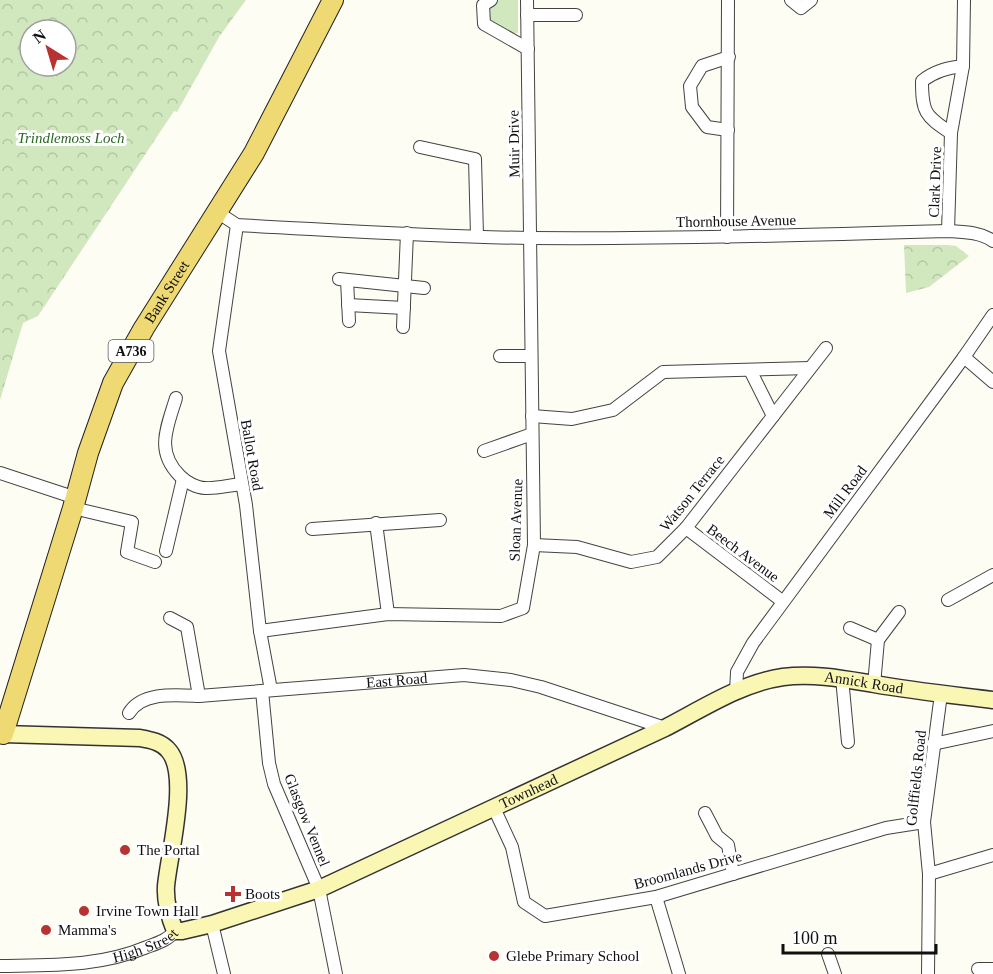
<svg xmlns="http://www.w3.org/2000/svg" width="993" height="974" viewBox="0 0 993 974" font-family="'Times New Roman',serif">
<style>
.grass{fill:#d1e8bf}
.park{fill:url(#park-crowns);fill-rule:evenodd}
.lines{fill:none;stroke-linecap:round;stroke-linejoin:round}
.street-casing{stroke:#434343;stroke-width:14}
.secondary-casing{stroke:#323232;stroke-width:19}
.primary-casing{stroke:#212121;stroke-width:22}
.street{stroke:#fff;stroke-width:12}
.secondary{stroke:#faf6b4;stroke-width:16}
.primary{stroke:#efd973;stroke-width:20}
.poi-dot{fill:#b83230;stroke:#fff;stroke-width:2}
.labels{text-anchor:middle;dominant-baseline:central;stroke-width:6;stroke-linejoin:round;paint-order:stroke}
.shield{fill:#fff;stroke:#585858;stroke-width:1.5}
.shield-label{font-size:14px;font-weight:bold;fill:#101010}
.park-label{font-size:15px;font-style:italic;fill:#2d6524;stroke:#fff}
.street-label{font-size:15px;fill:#101010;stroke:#fff}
.poi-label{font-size:15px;fill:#101010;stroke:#fff;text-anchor:start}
</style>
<defs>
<pattern id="park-crowns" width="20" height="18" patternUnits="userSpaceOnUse" patternTransform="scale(1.5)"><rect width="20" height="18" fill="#d1e8bf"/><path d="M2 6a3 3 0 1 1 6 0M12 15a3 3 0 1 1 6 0" fill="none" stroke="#b2c6a3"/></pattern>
</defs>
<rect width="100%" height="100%" fill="#fefdf4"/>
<path class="grass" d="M499,0H518V33H508L489,21C488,10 489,6 499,0Z"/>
<g class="park">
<path d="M0,0H246L219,37L177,112L174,111L38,316L23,323L0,400ZM30,30H66V66H30Z"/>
<path d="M904,245H948L956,246L969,256L929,287L906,293Z"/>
</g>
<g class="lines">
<g class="street-casing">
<g id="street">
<path d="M491,0L483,5L484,24L528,49"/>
<path d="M791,0L801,8L811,0"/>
<path d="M527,15H576"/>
<path d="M728,130L707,127L692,107L690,86L702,66L729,57"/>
<path d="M951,133C925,116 922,112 922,81C935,71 947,68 963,66"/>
<path d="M420,147L475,159L477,236"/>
<path d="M217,212L237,225C335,230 433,237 531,238C670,239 809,235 948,231C964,232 980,232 993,241"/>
<path d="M237,225L219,351L246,505L260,631L271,690"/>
<path d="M948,231L951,133L963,66L964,0"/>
<path d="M727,237L728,0"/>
<path d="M339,279L424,288"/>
<path d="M347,280L349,321"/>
<path d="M348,305L404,308"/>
<path d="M403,327L407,233"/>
<path d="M500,356H531"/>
<path d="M964,357L993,382"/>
<path d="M750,370L773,416"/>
<path d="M176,398C167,428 155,451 180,476C186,482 197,488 205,488C216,489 230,485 242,484"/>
<path d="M532,416L572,419L613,410L663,372L810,368"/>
<path d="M484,451L532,434"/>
<path d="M0,473L76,498"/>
<path d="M73,508L132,522L127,552L155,562"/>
<path d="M376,523L388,614"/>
<path d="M686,528L782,601"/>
<path d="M312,529L440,520"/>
<path d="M534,545L577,547L631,562L657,557L686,528L826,348"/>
<path d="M166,551L183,479"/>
<path d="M948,600L993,575"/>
<path d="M170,618L187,627L199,696"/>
<path d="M850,628L878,640"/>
<path d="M260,631L388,614L501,616L523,608L534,545L527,0"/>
<path d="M842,678L848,742"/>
<path d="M874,685L878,640L899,612"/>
<path d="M262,691L269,763L274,784L319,889L336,974"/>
<path d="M736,692L737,672L753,643L964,357L993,315"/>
<path id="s1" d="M129,713C142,691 177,695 199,696L464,675L511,680L541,687L665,728"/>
<path d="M933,744L993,731"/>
<path d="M494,808L512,847L524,902L545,916L656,897L886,828L924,822"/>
<path d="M705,813L717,836L728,845L733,874"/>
<path d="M929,874L993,855"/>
<path d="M656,897L679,974"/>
<path d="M212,924L224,974"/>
<path d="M828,954L835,974"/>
<path id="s2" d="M0,966C52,965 99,967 147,947C158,943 168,940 175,931"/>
<path d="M978,969H993"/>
<path d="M928,974L929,874L924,822L941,694"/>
</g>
</g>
<g class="secondary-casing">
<g id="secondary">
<path id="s3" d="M3,734L140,738C151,740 162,742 169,751C190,776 169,854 166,886C165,902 169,916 175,931H182L212,924L319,889L665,728C702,709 741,683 783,677C814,673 844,679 874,684C914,691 953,695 993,700"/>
</g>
</g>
<g class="primary-casing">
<g id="primary">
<path id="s4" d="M0,733L3,734L73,508L88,453L113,383L144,328L254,153L333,0"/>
</g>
</g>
<use href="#street" class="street"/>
<use href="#secondary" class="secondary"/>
<use href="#primary" class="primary"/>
</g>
<g class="poi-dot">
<circle cx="125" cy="850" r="6"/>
<path d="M230 885h6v6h6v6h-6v6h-6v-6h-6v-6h6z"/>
<circle cx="84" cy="911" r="6"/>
<circle cx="46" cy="930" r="6"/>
<circle cx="494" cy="956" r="6"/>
</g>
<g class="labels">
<rect class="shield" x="108.5" y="340" width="45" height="22" rx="4.5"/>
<g class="shield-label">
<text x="131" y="351">A736</text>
</g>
<g class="park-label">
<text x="71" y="138">Trindlemoss Loch</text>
</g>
<g class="street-label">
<text transform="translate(514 144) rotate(-91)">Muir Drive</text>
<text transform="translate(935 182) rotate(-88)">Clark Drive</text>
<text transform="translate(736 221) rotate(-1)">Thornhouse Avenue</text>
<text stroke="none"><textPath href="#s4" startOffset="477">Bank Street</textPath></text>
<text transform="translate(252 455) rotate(80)">Ballot Road</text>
<text transform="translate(845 492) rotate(-53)">Mill Road</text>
<text transform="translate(692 493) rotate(-51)">Watson Terrace</text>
<text transform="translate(516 520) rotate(-88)">Sloan Avenue</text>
<text transform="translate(743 553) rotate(37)">Beech Avenue</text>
<text stroke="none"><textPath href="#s1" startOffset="274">East Road</textPath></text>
<text stroke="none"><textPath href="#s3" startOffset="1096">Annick Road</textPath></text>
<text transform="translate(916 778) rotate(-84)">Golffields Road</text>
<text stroke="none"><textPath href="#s3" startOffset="735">Townhead</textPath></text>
<text transform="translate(307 820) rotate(68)">Glasgow Vennel</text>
<text transform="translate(688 870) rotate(-15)">Broomlands Drive</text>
<text stroke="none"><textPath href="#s2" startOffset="148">High Street</textPath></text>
</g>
<g class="poi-label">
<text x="137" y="850">The Portal</text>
<text x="245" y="894">Boots</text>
<text x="96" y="911">Irvine Town Hall</text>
<text x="58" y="930">Mamma's</text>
<text x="506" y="956">Glebe Primary School</text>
</g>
</g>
<g transform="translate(48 48) rotate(323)"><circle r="28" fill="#ffffff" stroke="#9f9f9f" stroke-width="1.5"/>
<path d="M0-4.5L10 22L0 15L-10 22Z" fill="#b83230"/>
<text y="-9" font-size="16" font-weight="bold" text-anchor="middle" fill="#101010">N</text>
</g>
<path d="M783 944v9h153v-9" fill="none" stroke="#101010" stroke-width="3"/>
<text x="792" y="944" font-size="18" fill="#101010" stroke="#ffffff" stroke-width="4.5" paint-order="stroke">100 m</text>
</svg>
